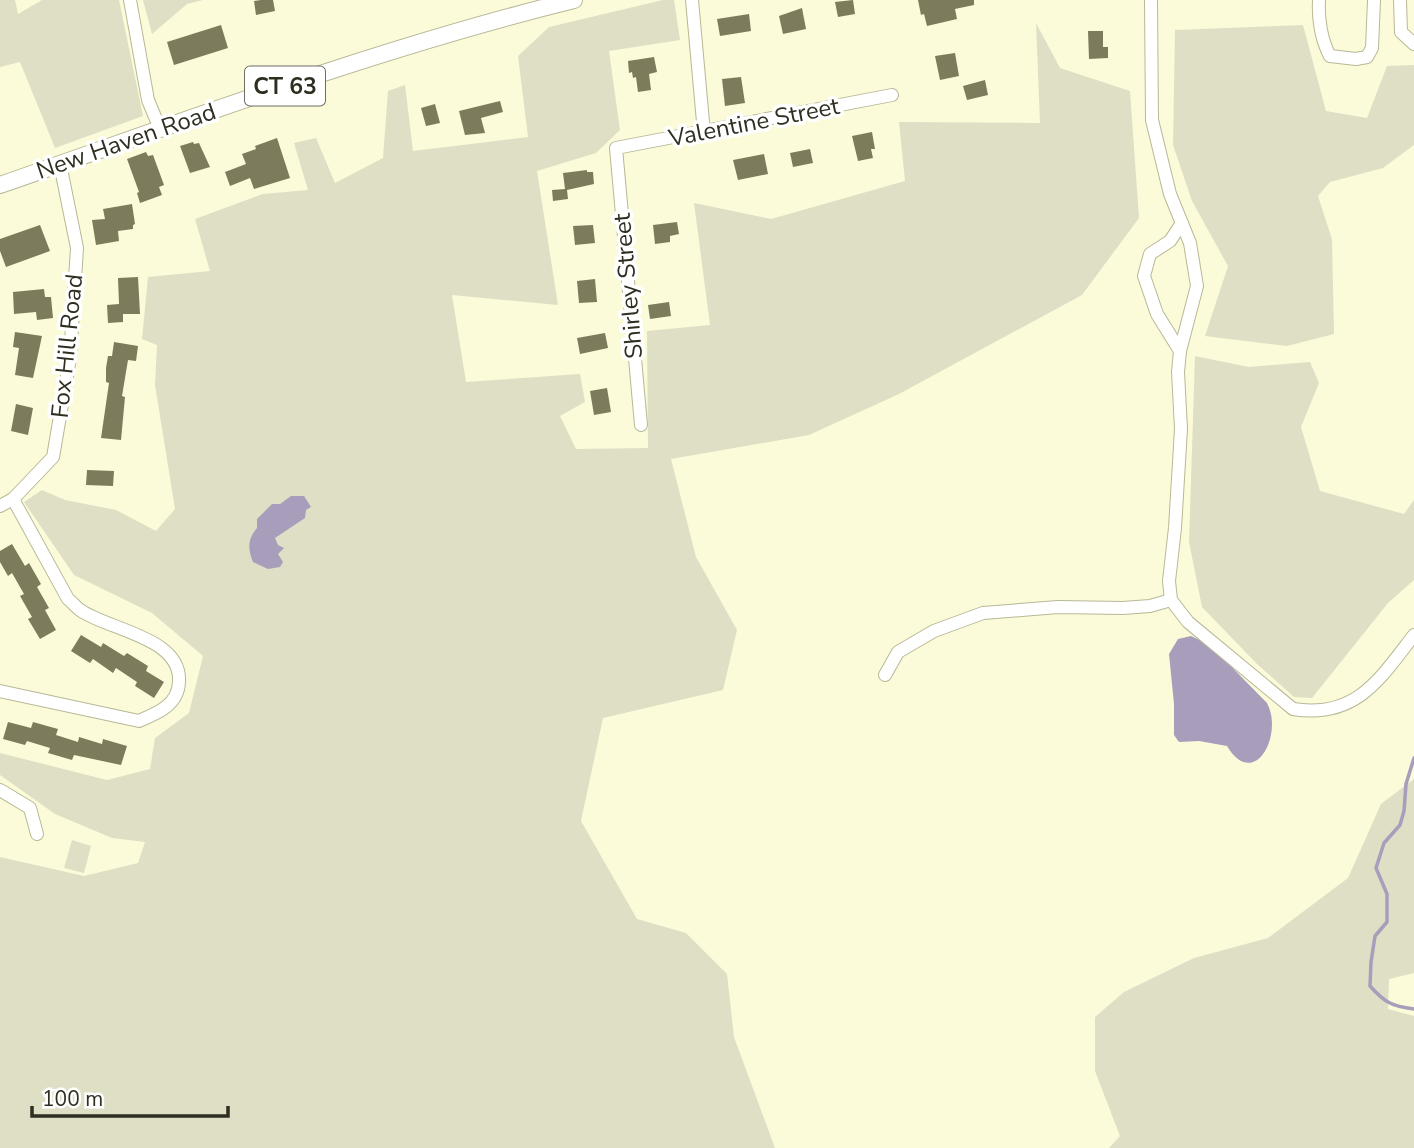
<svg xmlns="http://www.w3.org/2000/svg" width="1414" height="1148" viewBox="0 0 1414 1148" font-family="'Nunito Sans',sans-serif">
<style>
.green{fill:#dfdfc6}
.water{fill:#a99dbc}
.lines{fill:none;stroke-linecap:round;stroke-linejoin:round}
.stream{stroke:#a99dbc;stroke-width:3.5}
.building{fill:#7c7b5b}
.minor-casing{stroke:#b8b898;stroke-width:14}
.major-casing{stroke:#b8b898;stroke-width:18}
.minor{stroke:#fff;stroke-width:12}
.major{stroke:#fff;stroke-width:16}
.labels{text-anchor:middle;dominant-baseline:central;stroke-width:7;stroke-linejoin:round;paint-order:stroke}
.shield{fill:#fff;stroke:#6d6d64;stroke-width:2}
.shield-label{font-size:23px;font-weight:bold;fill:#2e2e21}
.street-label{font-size:24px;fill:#2e2e21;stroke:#fff}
</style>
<rect width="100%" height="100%" fill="#fbfbd9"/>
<g class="green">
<path d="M0,0H15L18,14L42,0H119L143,116L55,148L20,62L0,67Z"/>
<path d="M143,0H203L187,4L152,34Z"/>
<path d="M663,0H674L680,40L609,51L620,130L596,153L537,171L558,305L452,295L466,382L580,374L585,402L560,416L576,449L648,448L647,331L710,325L694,203L771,219L905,181L899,122L1040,123L1036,23L1060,68L1130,91L1139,218L1082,295L899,394L809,435L671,459L696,557L737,630L723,690L603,718L581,821L637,919L686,933L727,974L734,1037L775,1148H0V857L84,876L138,863L145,842L112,838L55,814L0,775V753L107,780L150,769L155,738L189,713L203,656L152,613L74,575L24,502L42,490L65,500L116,510L156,531L175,509L155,385L157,345L142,339L148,277L210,271L195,219L263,194L308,190L294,143L316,138L335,183L383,158L388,91L405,85L413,151L528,137L518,56L549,27Z"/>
<path d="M1303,25L1326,111L1367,118L1387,66L1414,65V145L1383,168L1330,182L1318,196L1332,239L1334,334L1287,346L1205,336L1228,266L1192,201L1173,145L1175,30Z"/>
<path d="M1195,356L1249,367L1310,362L1319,383L1301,427L1320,491L1404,514L1414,500V580L1388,603L1312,698L1294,697L1256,663L1202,607L1189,542Z"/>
<path d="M1414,779V973L1389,979L1388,1009L1414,1016V1148H1109L1120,1136L1095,1071V1017L1124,992L1194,958L1268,938L1348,878L1381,804Z"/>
<path d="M72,840L91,846L84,873L64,868Z"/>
</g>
<g class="water">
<path d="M291,496H304L311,507L306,510L305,518L275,538L278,545L284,548L278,554L283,562L280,567L268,569L253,562C248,550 247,539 257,528V519L272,504H280Z"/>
<path d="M1191,636L1210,645L1267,703C1284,735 1254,791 1227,746L1199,741L1179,742L1174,735V704L1169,654L1178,639Z"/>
</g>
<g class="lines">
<path class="stream" d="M1414,758L1406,784L1404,811L1400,825L1384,843L1376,868L1387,894V922L1375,936L1371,962L1370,986C1385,1003 1392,1006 1414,1009"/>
</g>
<g class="building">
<path d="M261,0H273L275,11L256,15L254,1Z"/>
<path d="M853,0L855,14L838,17L835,2Z"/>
<path d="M918,0H974V5L955,9L957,19L927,26L924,14L921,15Z"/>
<path d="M802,8L806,29L783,34L779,16Z"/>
<path d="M749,14L751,31L720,36L717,19Z"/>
<path d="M221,25L228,48L174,65L167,42Z"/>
<path d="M1088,31H1103V47H1108V58L1089,59Z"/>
<path d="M955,53L959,76L940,80L935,56Z"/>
<path d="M654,57L657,72L649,74L651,90L638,92L636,77L633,78L632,72L629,73L628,61Z"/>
<path d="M741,77L745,103L725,106L722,79Z"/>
<path d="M985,80L988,95L967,100L963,86Z"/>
<path d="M500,101L503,112L481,118L485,133L465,135L459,111Z"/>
<path d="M435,104L440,123L426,126L421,108Z"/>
<path d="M872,132L875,149H871L873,158L858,161L852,136Z"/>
<path d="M277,138L290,178L254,189L250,178L230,186L225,172L246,164L242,154L256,149L255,146Z"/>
<path d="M193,142L194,144L199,143L210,167L190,173L180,146Z"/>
<path d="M810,149L813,163L793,167L790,153Z"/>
<path d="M146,152L148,156L153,155L164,185L159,187L162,195L140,203L137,193L139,192L127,159Z"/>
<path d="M764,154L768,174L738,180L733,160Z"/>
<path d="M587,170V172H593L594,184L567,190L568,199L553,201L552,190L565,189L563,173Z"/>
<path d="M132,204L135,224L133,225V229L118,231L119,241L96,245L92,220L105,219L103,209Z"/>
<path d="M677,222L679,234L670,236V242L655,244L653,225Z"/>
<path d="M40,225L50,251L6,267L0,251V239Z"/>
<path d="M593,225L595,243L575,245L573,226Z"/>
<path d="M138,277L140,314H123V322L108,323L107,305L119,304L118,278Z"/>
<path d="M595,279L597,302L579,303L577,281Z"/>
<path d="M44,289L45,297H51L53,318L37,320L36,312L14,314L13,292Z"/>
<path d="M669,302L671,316L650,319L648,305Z"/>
<path d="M15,332L42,336L33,378L15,375L19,348L13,347Z"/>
<path d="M605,333L608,348L580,354L577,338Z"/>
<path d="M114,342L138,346L136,361L128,360L122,396L125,397L121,440L101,438L109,383L106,382V368L108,356H112Z"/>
<path d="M607,388L611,412L594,415L590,391Z"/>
<path d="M16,404L33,408L28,435L11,431Z"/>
<path d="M87,470L114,471L113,486L86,485Z"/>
<path d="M12,544L25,566L29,563L41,584L37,587L49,608L45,610L56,630L40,639L28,619L32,617L20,596L24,594L12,573L8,576L0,562V551Z"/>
<path d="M81,635L101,647L103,643L124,656L127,653L148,666L146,671L164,682L154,698L135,686L137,682L116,668L113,673L93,659L90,663L71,651Z"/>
<path d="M8,722L31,728L33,722L58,729L56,735L78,742L79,737L102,744L103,739L127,746L121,765L74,755L72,760L48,753L50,748L27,741L25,745L3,739Z"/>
</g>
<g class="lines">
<g class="minor-casing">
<g id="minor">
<path d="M130,0L148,100L160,129"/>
<path d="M692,0L704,133"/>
<path d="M1151,0L1152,120L1170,194L1190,243L1197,286L1180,351L1178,372L1181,429L1175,528L1169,581L1171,600L1188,622L1293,709C1356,719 1380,679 1414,635"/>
<path d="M1319,0C1318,18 1321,40 1330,56L1356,59L1367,57L1372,48L1374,0"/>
<path d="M1400,0L1401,32L1414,44"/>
<path d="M1180,351L1157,314L1144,276L1150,254L1170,241L1182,223"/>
<path d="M641,425L616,148L892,95"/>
<path d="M0,506L13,499L53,457L70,358L77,248L60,164"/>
<path d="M885,675L898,652L934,631L983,613L1058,607L1123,608L1150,606L1171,600"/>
<path d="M0,691L139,721C158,713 178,705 179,682C182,637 108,630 80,610C76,607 72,602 68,599L13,499"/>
<path d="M0,790L30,808L37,834"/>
</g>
</g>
<g class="major-casing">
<path id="major" d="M0,185C190,119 379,48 574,0"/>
</g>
<use href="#minor" class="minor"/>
<use href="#major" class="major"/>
</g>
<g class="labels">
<rect class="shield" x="245" y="66.5" width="80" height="39" rx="5"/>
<g class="shield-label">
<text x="285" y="86">CT 63</text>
</g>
<g class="street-label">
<text transform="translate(754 122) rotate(-11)">Valentine Street</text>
<text transform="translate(126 141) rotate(-19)">New Haven Road</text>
<text transform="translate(628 286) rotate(-95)">Shirley Street</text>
<text transform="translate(67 346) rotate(-84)">Fox Hill Road</text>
</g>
</g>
<path d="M32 1106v10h196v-10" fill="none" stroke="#2e2e21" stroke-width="3.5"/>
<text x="42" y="1106" font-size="21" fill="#2e2e21" stroke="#ffffff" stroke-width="5" paint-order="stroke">100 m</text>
</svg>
